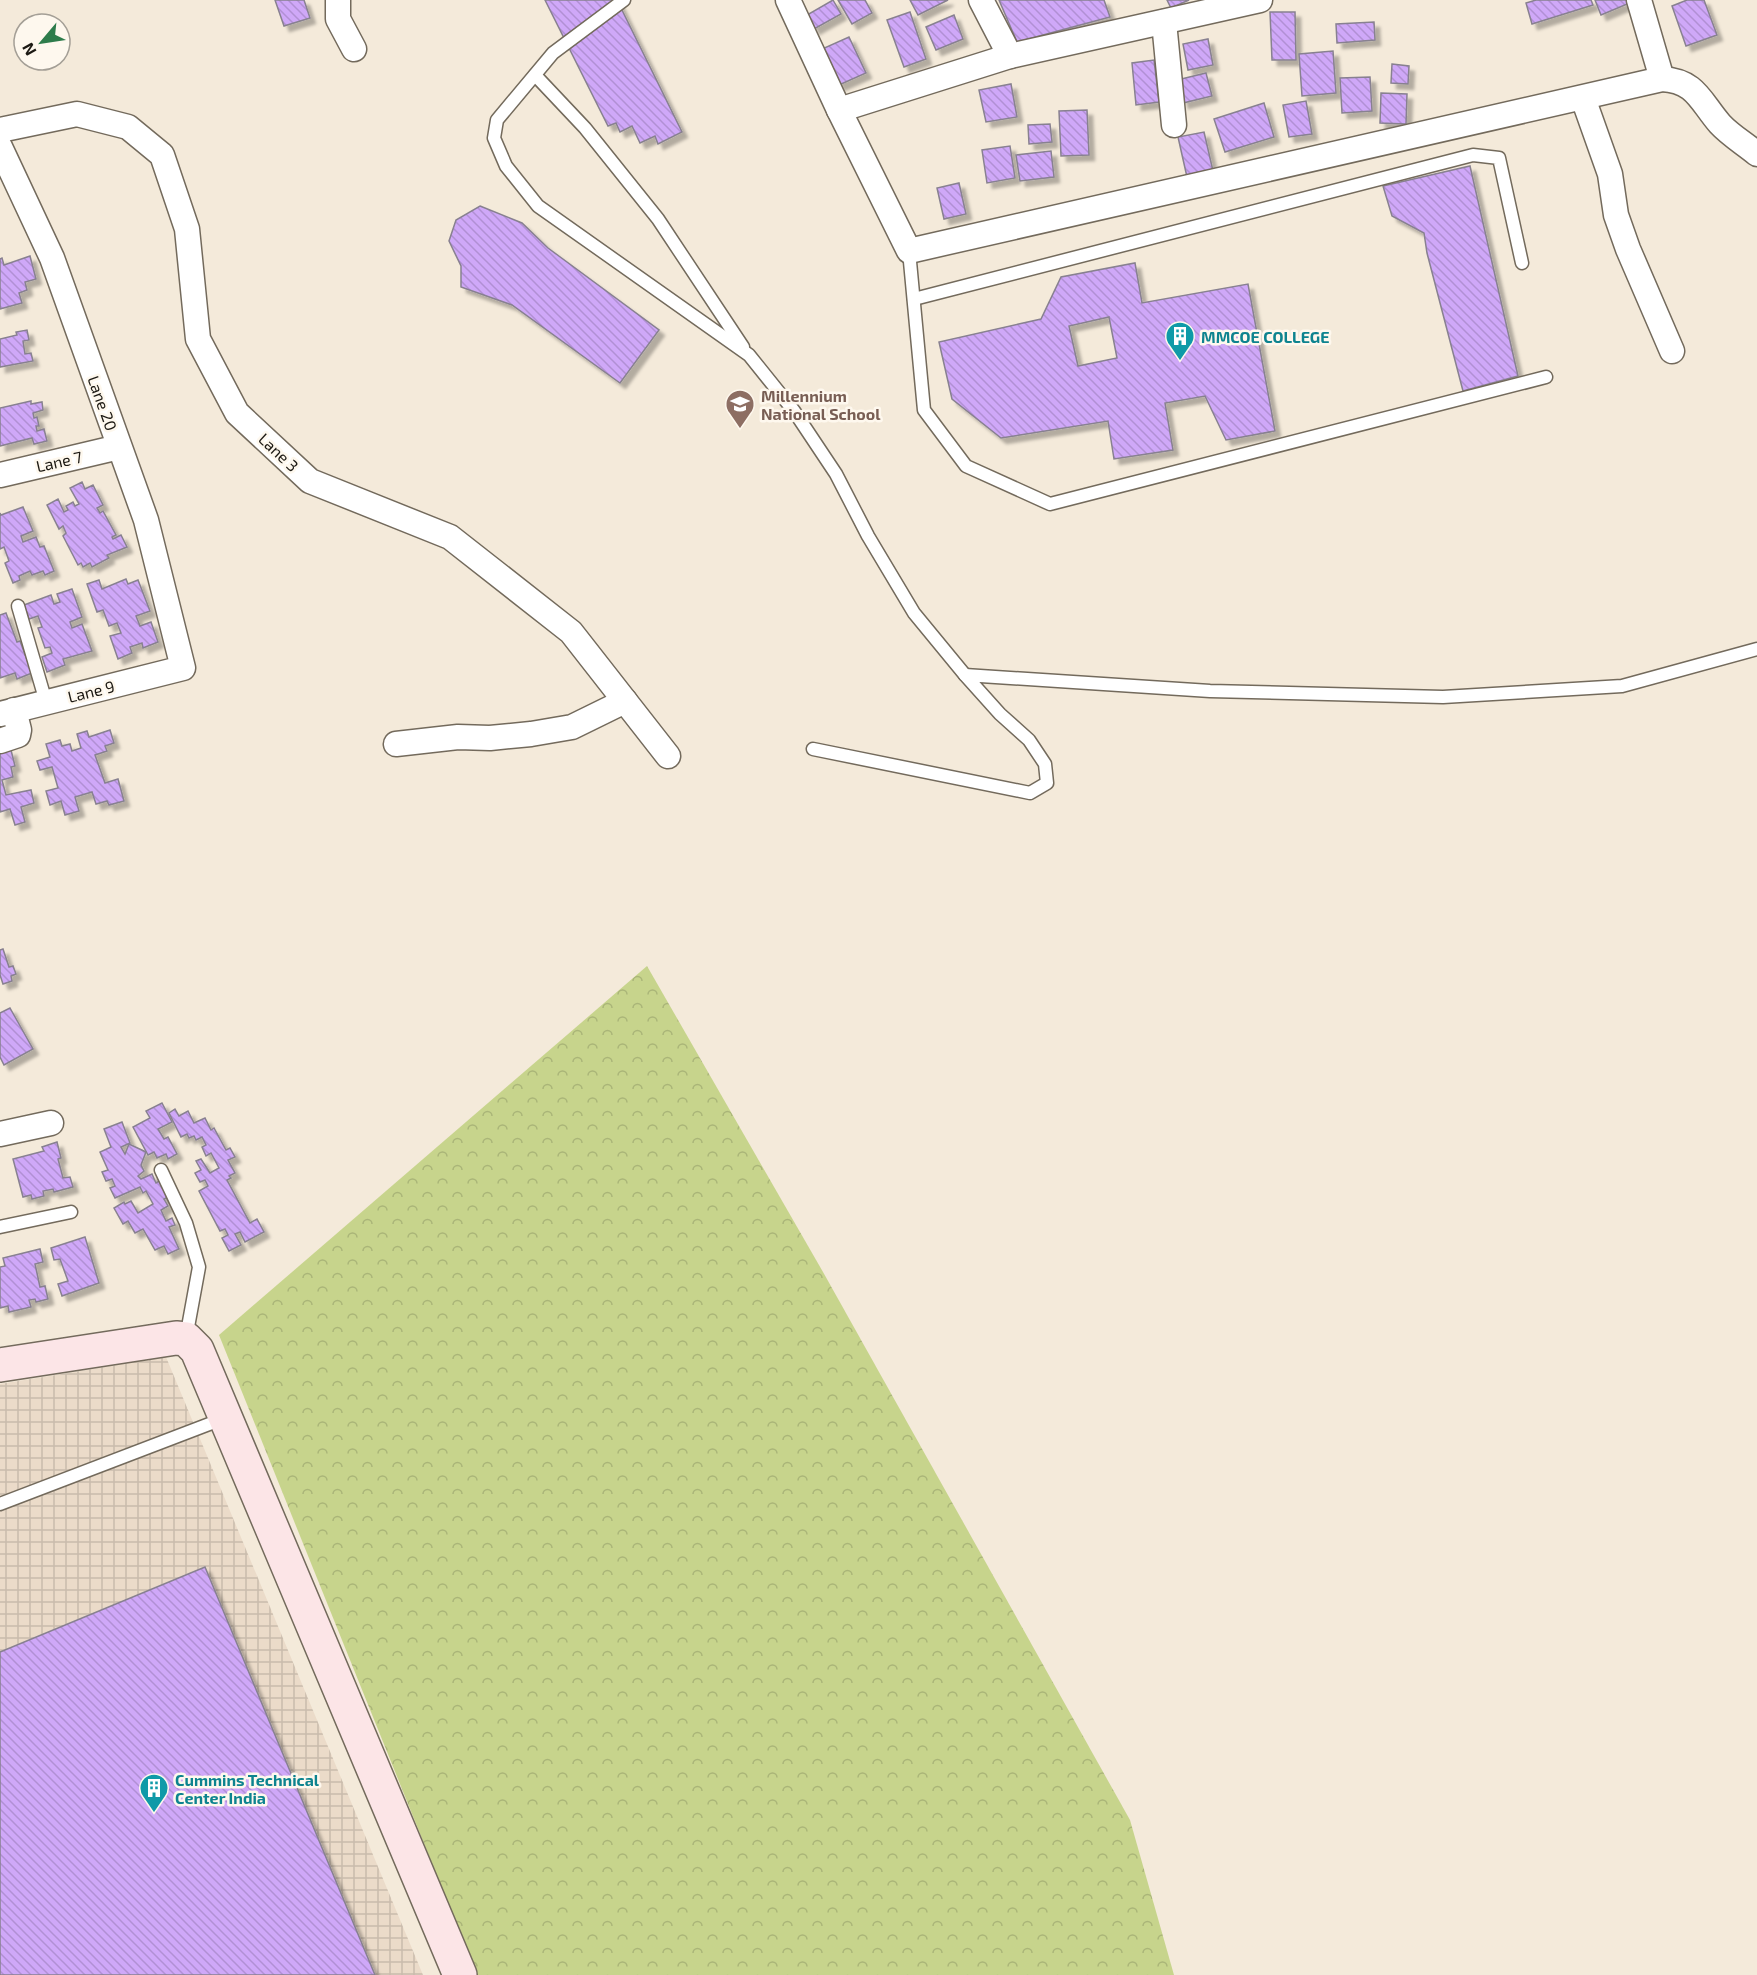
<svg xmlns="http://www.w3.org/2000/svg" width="1757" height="1975" viewBox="0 0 1757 1975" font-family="'Exo 2',sans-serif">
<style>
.industrial{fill:url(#industrial-grid)}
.forest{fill:url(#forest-crowns)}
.building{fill:url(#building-back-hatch);stroke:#888190;stroke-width:1.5;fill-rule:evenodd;filter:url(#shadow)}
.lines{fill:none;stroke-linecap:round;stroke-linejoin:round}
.lane-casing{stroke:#736a5c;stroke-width:15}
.street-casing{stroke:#736a5c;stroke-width:27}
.secondary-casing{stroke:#736a5c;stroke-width:36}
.lane{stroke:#fff;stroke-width:12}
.street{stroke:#fff;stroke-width:24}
.secondary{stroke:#fce5e7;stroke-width:33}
.labels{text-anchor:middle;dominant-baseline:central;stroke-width:5;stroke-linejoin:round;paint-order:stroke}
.culture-label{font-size:16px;font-weight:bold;fill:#0d838f;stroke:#fef8ee;text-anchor:start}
.education-label{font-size:16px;font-weight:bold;fill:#785e54;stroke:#fef8ee;text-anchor:start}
.street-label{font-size:16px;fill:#1c1913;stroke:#fef8ee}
</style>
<defs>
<pattern id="industrial-grid" width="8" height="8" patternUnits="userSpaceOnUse" patternTransform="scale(1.5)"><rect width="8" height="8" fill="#ebdbc9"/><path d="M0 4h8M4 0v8" fill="none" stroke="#c9bbac"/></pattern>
<pattern id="forest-crowns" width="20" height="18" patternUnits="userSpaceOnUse" patternTransform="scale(1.5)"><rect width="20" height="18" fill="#c7d48c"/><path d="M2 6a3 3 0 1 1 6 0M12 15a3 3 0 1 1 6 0" fill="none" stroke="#aab578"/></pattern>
<pattern id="building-back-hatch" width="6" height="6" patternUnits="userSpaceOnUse" patternTransform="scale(1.5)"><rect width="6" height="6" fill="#cfa8f8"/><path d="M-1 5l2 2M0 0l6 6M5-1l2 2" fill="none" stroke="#b190d4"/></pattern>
<filter id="shadow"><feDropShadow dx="5.5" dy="5.5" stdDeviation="1.5" flood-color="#0004"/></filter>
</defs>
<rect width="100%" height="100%" fill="#f4eada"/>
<path class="industrial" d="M166,1357L423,1975H0V1384Z"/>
<path class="forest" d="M647,966L823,1272L1130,1820L1174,1975H477L219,1335Z"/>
<g class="building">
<path d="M275,0H304L310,18L284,26Z"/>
<path d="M545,0H617L682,132L658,144L655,136L640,143L632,126L620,132L616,123L608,126Z"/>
<path d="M833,0L841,14L814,29L807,15Z"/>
<path d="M838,0H865L872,13L852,24Z"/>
<path d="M910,0H948L918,15Z"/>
<path d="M999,0H1104L1110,17L1017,42Z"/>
<path d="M1167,0H1189L1171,8Z"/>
<path d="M1536,0H1591L1593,5L1532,24L1526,3Z"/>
<path d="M1595,0H1632V2L1601,15Z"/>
<path d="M1687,0H1704L1717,35L1686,46L1672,6Z"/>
<path d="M910,12L926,59L904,67L887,20Z"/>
<path d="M1270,12H1295L1296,60H1272Z"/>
<path d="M954,15L963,39L936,50L926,27Z"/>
<path d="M1374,22L1375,40L1337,43L1336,24Z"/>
<path d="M849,37L866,73L839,85L822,49Z"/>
<path d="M1208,39L1213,65L1188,70L1183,44Z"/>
<path d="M1333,51L1336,93L1302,96L1299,54Z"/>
<path d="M1154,60L1159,102L1136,105L1132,63Z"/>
<path d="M1392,64L1409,66L1408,84L1391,83Z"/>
<path d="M1206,73L1212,96L1183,103L1177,80Z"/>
<path d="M1370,77L1372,111L1342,113L1340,78Z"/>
<path d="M1011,84L1017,117L986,122L979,90Z"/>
<path d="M1381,93L1407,94L1406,124L1380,123Z"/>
<path d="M1306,101L1312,134L1289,137L1283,105Z"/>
<path d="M1264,103L1274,137L1225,152L1214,119Z"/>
<path d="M1087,110L1089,155L1061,156L1059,111Z"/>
<path d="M1050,124L1052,142L1029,144L1028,125Z"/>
<path d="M1204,132L1213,171L1187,177L1178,137Z"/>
<path d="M1010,146L1015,178L987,183L982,150Z"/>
<path d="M1051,151L1054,177L1020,181L1016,155Z"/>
<path d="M1470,166L1518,376L1463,391L1427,253L1424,233L1392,216L1383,186Z"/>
<path d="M959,183L966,214L944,219L937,188Z"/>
<path d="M480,206L522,223L548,248L659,330L620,383L512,305L461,287V266L449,241L456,220Z"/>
<path d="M30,256L36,279L25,282L27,290L19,293L22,303L0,309V259L2,258L4,265Z"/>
<path d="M1135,263L1142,303L1248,284L1275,431L1226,440L1205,396L1165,403L1173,450L1114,459L1108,421L1001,438L952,399L939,342L1041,319L1061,277ZM1109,317L1117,358L1078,366L1069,326Z"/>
<path d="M27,330L29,340L23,341L25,354L31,353L33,361L0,367V339L17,335L16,332Z"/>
<path d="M31,401V404L42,402L43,410L33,413L34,418L37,417L39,426H36L37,431L44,429L47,441L34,444L32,438L0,446V408Z"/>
<path d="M82,482L85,489L93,485L103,505L97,508L100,513L103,511L116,535L112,537L113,539L121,535L127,547L107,555L109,558L92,567L90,563L83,567L81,563L78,565L63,536L66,533L63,526L59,529L47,505L58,499L64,512L68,510L66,506L73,502L75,506L79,504L70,488Z"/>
<path d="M23,507L33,531L21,536L23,542L36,537L40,547L44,546L54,571L45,575L43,571L32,575L30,571L19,576L20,580L13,583L5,563L9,561L4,547L0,549V513L1,515Z"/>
<path d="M126,579L128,584L138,580L150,611L136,616L140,626L151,622L158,642L143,648L142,643L130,647L132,653L118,659L110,636L121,633L117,623L109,626L103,610L97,612L87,584L99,580L102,589Z"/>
<path d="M72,589L82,617L70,622L72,628L82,624L92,651L63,659L65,665L47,672L42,657L52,653L50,647L45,648L38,628L42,627L38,616L29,619L24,605L51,595L54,604L60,602L57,594Z"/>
<path d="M6,613L17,642L20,641L32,673L17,679L15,673L0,678V615Z"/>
<path d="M110,730L114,743L105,746L107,751L95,755L105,783L118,779L124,801L109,805L107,801L96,804L92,792L75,797L79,811L65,815L61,801L50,805L46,791L58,788L52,767L40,770L37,761L50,757L46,744L60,740L62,746L70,744L72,751L81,748L77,734L87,731L89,737Z"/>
<path d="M11,750L15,766L11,767L13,777L2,780L6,795L31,790L34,803L21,807L25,822L15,825L10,809L0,812V753Z"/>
<path d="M3,949L9,967L13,966L16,974L11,976L12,981L3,984L0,975V950Z"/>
<path d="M10,1008L33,1049L4,1065L0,1057V1013Z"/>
<path d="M162,1103L172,1122L158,1129L164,1139L168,1137L177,1154L168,1159L166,1154L157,1158L154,1152L148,1155L133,1127L150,1118L146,1111Z"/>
<path d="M175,1109L179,1116L188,1111L194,1123L205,1118L211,1130L214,1128L226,1150L230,1148L235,1157L228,1160L235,1173L229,1176L231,1178L227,1180L250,1223L257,1219L264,1232L245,1242L240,1232L235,1234L241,1245L229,1251L222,1238L228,1235L225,1229L220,1231L199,1191L208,1186L205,1180L200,1182L195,1173L201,1170L196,1161L201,1159L210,1173L219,1168L211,1153L206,1156L202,1147L206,1145L202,1137L196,1140L194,1136L189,1138L187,1134L181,1137L169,1113Z"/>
<path d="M122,1122L130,1143L121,1147L125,1154L129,1144L146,1152L141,1165L144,1171L138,1176L141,1179L152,1174L156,1183L161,1180L170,1196L164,1199L168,1206L161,1210L166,1221L172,1218L175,1225L169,1227L179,1249L168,1254L164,1246L155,1250L143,1229L135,1233L128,1221L123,1224L114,1208L124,1202L125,1204L131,1201L138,1213L153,1204L146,1191L143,1193L140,1187L115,1198L110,1188L115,1186L112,1179L106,1181L102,1172L108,1170L100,1152L111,1147L104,1129Z"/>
<path d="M57,1142L61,1158L58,1159L63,1178L70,1177L73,1187L54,1192L53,1189L43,1191L44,1196L32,1199L31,1195L23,1197L13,1159L44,1151L42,1147Z"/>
<path d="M85,1237L99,1283L62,1296L58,1284L68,1281L60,1259L54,1260L51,1248Z"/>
<path d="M40,1249L43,1262L35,1264L40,1287L45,1286L48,1299L36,1302L35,1299L29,1300L31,1307L9,1312L8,1306L0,1308V1267L5,1266L3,1258Z"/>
<path d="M205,1567L375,1975H0V1652Z"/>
</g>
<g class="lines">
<g class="lane-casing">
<g id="lane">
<path d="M624,0L553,53L497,120L494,138L506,166L538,206L749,355L794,411L836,474L868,536L914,613L965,675"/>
<path d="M535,75L585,128L658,219L743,347"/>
<path d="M909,251L924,410L966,466L1050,504L1546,377"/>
<path d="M914,299L1473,155L1499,158L1522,263"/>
<path d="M18,606L46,702"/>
<path d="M813,749L1030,793L1047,783L1045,764L1029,740L1000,714L965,675L1210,691L1443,697L1622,686L1757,649"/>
<path d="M161,1170L186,1223L199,1267L186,1338"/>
<path d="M0,1227L71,1212"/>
<path d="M0,1504L225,1418"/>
</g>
</g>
<g class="street-casing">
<g id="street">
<path d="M338,0V19L354,49"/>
<path d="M788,0L839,110L909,251L1662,79C1696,81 1700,101 1720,124C1730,135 1745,144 1757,154"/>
<path d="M981,0L1010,56"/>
<path d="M1639,0L1662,79"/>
<path d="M1164,22L1174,125"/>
<path d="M1583,98L1610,174L1616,215L1628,249L1672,351"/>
<path d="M839,110L1010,56L1260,0"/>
<path d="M0,130L77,114L128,127L162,155L187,229L198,339L237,413L310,481L450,537L571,632L668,756"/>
<path d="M0,147L52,258L146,520L183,668L0,714"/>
<path d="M0,475L119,447"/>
<path d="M0,741L18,735L19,730L14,710"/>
<path d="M396,744L458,737L490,738L531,734L572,727L625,701"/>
<path d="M0,1134L51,1123"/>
</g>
</g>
<g class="secondary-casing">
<path id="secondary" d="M0,1365L176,1338L186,1339L197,1350L460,1975"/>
</g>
<use href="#lane" class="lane"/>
<use href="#street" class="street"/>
<use href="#secondary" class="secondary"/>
</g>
<defs>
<g id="building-pin" transform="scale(1.5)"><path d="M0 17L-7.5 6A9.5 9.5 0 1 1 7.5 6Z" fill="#0f9aa8" stroke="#fef8ee"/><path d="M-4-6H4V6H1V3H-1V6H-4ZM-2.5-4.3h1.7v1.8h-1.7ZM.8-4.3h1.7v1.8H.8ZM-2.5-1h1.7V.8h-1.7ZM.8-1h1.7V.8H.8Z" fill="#fff"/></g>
<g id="school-pin" transform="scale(1.5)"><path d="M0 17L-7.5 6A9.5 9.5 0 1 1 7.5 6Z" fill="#8d6e63" stroke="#fef8ee"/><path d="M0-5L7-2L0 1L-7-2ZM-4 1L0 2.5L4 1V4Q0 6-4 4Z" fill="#fff"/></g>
</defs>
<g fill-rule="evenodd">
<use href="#building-pin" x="1180" y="336"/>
<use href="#school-pin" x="740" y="404"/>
<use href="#building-pin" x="154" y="1788"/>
</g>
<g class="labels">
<g class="culture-label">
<text x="1201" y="336">MMCOE COLLEGE</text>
<text x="175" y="1779">Cummins Technical<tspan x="175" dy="18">Center India</tspan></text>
</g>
<g class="education-label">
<text x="761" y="395">Millennium<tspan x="761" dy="18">National School</tspan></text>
</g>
<g class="street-label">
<text transform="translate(103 403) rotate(70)">Lane 20</text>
<text transform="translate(279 452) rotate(43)">Lane 3</text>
<text transform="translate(59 461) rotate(-13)">Lane 7</text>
<text transform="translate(91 691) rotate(-14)">Lane 9</text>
</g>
</g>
<g transform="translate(42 42) rotate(241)"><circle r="28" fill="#fef8ee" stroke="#a49f96" stroke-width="1.5"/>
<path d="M0-4.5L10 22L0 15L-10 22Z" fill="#2e7c4b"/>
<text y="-9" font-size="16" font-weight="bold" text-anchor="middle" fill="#1c1913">N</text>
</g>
</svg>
